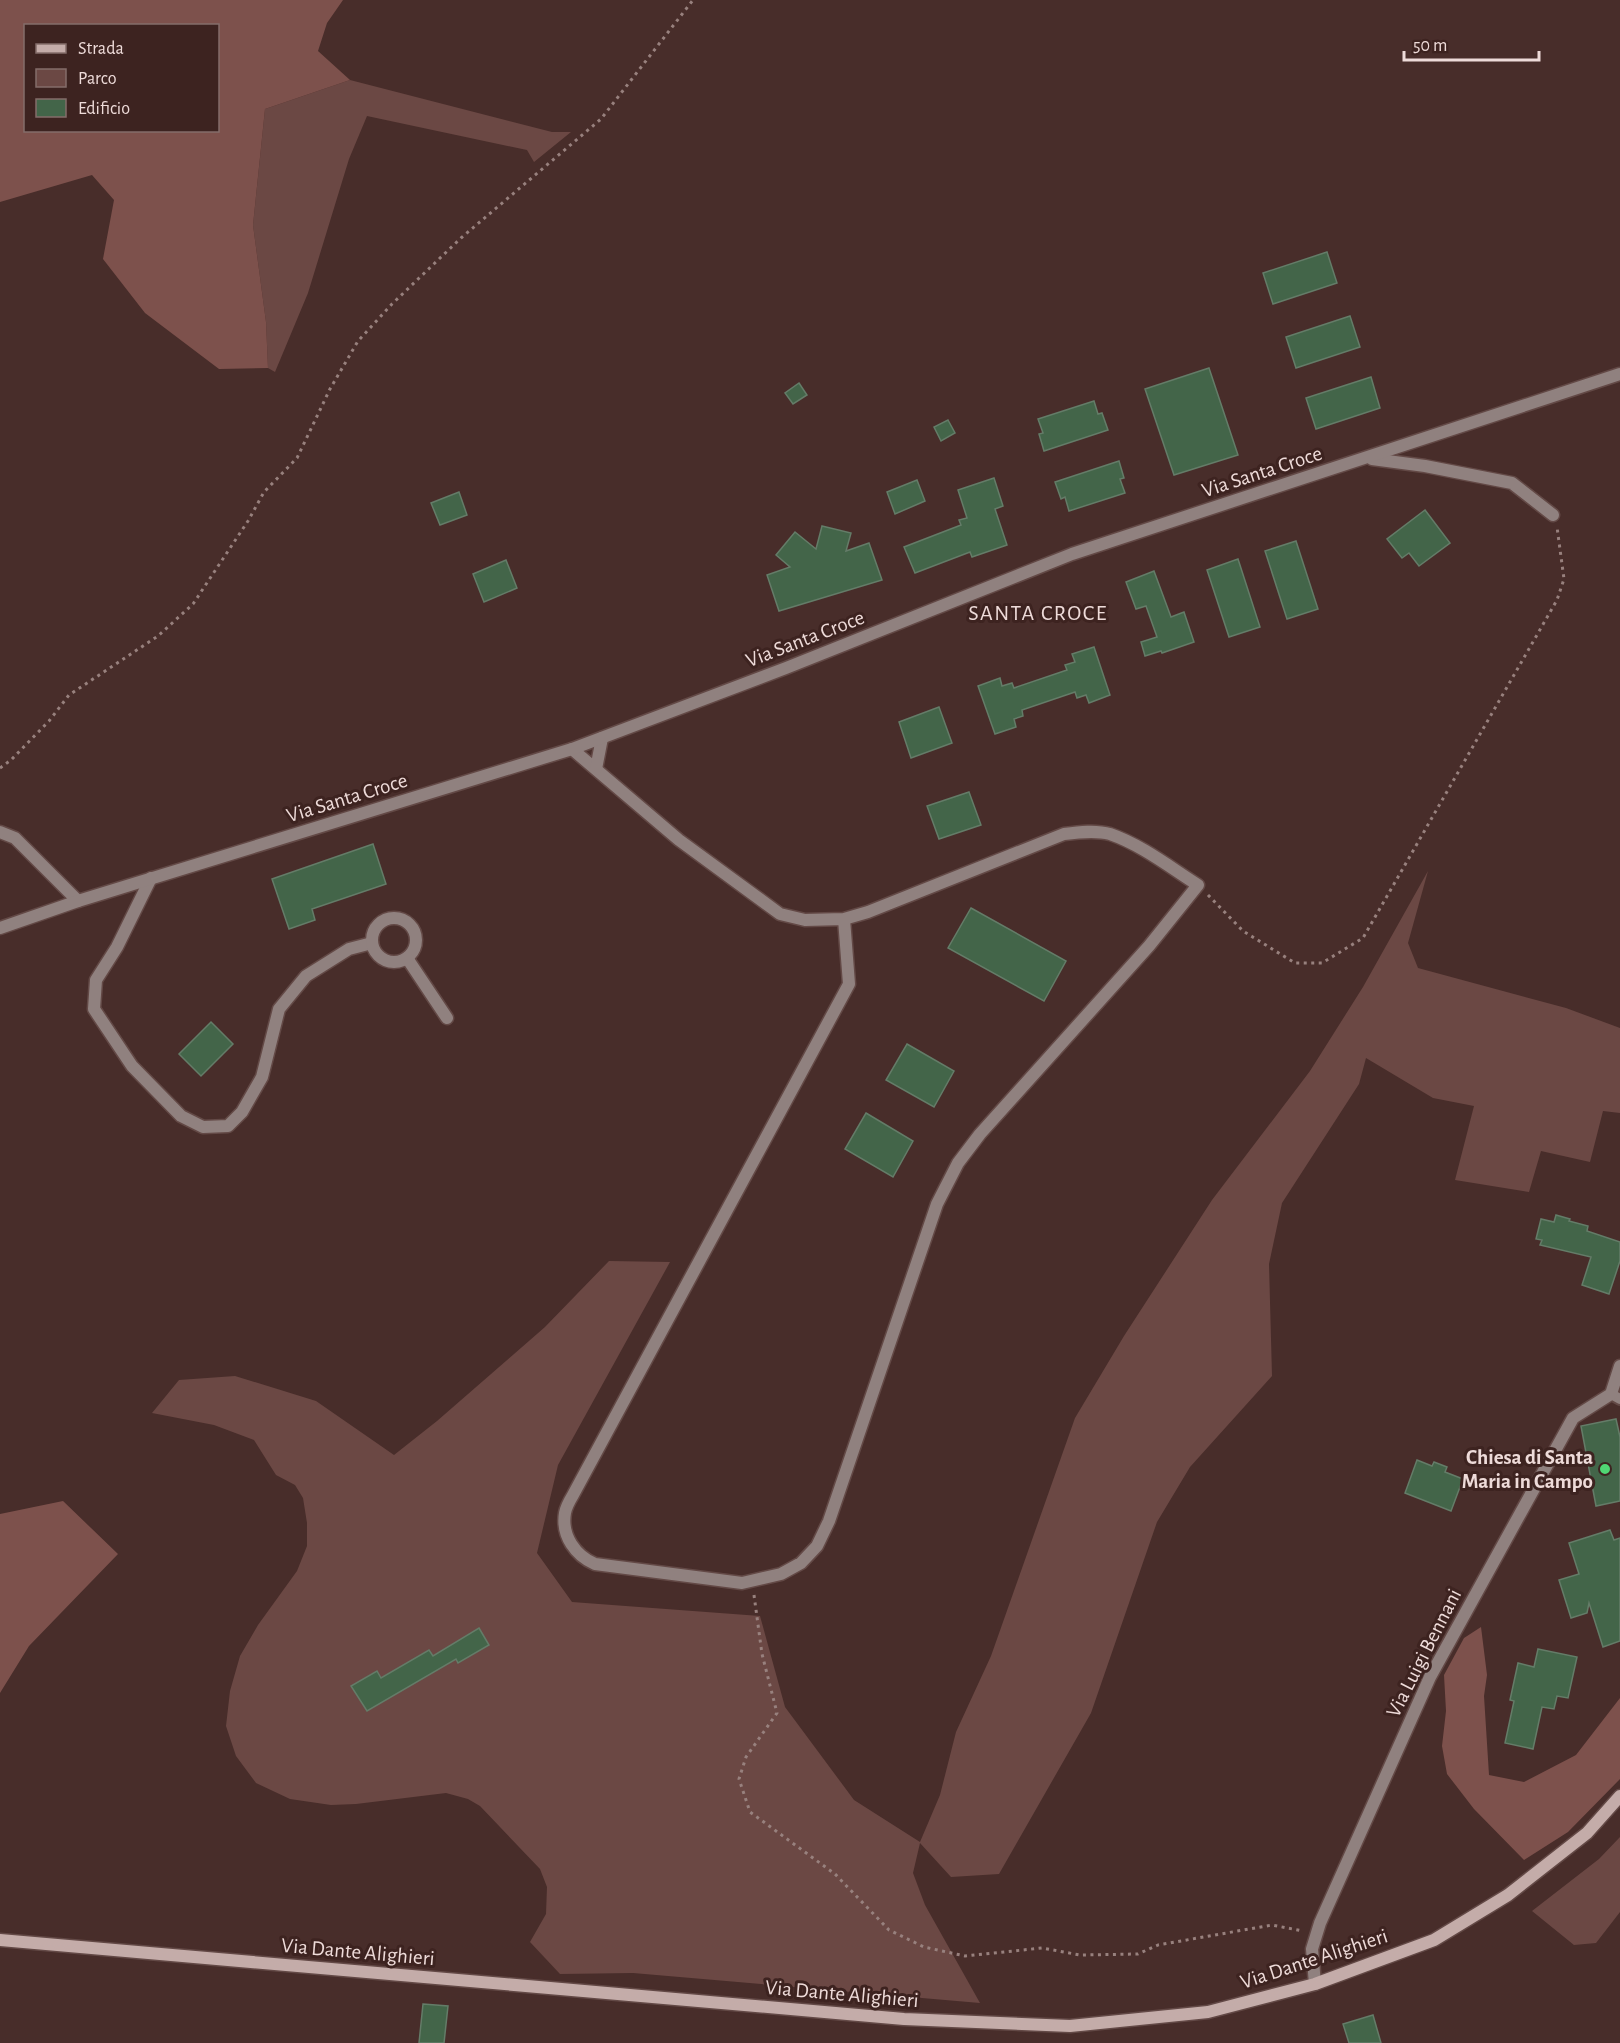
<svg xmlns="http://www.w3.org/2000/svg" width="1620" height="2043" viewBox="0 0 1620 2043" font-family="'Alegreya Sans',sans-serif">
<style>
.green{fill:#6b4844}
.forest{fill:#7d514c;fill-rule:evenodd}
.building{fill:#436549;stroke:#647c68;stroke-width:1.5}
.lines{fill:none;stroke-linecap:round;stroke-linejoin:round}
.service-casing{stroke:#634946;stroke-width:14}
.minor-casing{stroke:#634946;stroke-width:15}
.secondary-casing{stroke:#634946;stroke-width:15}
.path{stroke:#98817e;stroke-width:3;stroke-dasharray:3 4.5;stroke-linecap:butt}
.service{stroke:#90817f;stroke-width:10}
.minor{stroke:#90817f;stroke-width:12}
.secondary{stroke:#c4aca9;stroke-width:12}
.poi-dot{fill:#50d674;stroke:#3d2320;stroke-width:2}
.labels{text-anchor:middle;dominant-baseline:central;stroke-width:6;stroke-linejoin:round;paint-order:stroke}
.street-label{font-size:21px;fill:#eedbd9;stroke:#3d2320}
.poi-label{font-size:21px;font-weight:bold;fill:#eedbd9;stroke:#3d2320;text-anchor:end}
.neighbourhood-label{font-size:22px;letter-spacing:1.5px;fill:#eedbd9;stroke:#3d2320}
</style>
<rect width="100%" height="100%" fill="#482d2a"/>
<g class="green">
<path d="M350,80L552,132H571L534,162L527,150L367,116L349,159L308,293L275,372L268,368L266,322L253,225L265,109Z"/>
<path d="M1428,871L1408,943L1418,968L1566,1008L1620,1028V1113L1603,1111L1590,1162L1541,1151L1529,1192L1455,1180L1474,1106L1433,1098L1366,1058L1359,1084L1282,1203L1269,1264L1272,1376L1190,1467L1157,1522L1091,1713L999,1874L951,1877L920,1843L913,1873L925,1905L980,2003L633,1973L560,1974L530,1942L546,1914L547,1887L540,1869L480,1806L468,1799L446,1793L356,1804L331,1805L290,1799L256,1783L236,1756L226,1726L230,1691L240,1656L258,1625L297,1571L307,1546V1523L303,1498L295,1485L276,1475L254,1440L214,1425L152,1413L179,1380L235,1376L316,1401L394,1455L437,1421L545,1327L609,1261L670,1262L558,1465L537,1553L572,1602L760,1616L785,1707L854,1800L920,1842L940,1795L956,1732L991,1656L1075,1418L1124,1336L1212,1200L1310,1071L1363,987Z"/>
<path d="M1620,1837V1912L1596,1943L1574,1945L1532,1911L1599,1859Z"/>
</g>
<g class="forest">
<path d="M0,0H343L327,23L318,51L350,80L265,109L253,225L266,322L268,368L219,369L145,313L103,259L114,200L92,175L0,202ZM26,26H218V130H26Z"/>
<path d="M63,1501L118,1554L29,1646L0,1693V1514Z"/>
<path d="M1481,1627L1487,1675L1484,1696L1489,1775L1524,1782L1576,1755L1620,1698V1779L1568,1832L1524,1860L1474,1809L1447,1774L1442,1746L1446,1711L1444,1675L1464,1638Z"/>
</g>
<g class="building">
<path d="M1327,252L1337,283L1273,304L1263,273Z"/>
<path d="M1350,316L1360,347L1296,368L1286,337Z"/>
<path d="M1209,368L1238,455L1174,475L1145,389Z"/>
<path d="M1371,377L1380,408L1316,429L1306,398Z"/>
<path d="M799,383L807,395L793,404L785,393Z"/>
<path d="M1094,401L1098,414L1102,413L1108,430L1044,451L1039,434L1043,433L1038,419Z"/>
<path d="M948,420L955,433L941,441L934,427Z"/>
<path d="M1119,461L1124,478L1120,479L1125,493L1069,511L1065,497L1061,499L1055,482Z"/>
<path d="M994,478L1003,506L995,509L1007,545L972,557L970,552L915,573L904,547L961,525L959,520L967,518L958,490Z"/>
<path d="M917,480L925,501L895,514L887,492Z"/>
<path d="M459,492L467,515L440,525L431,503Z"/>
<path d="M1425,510L1450,543L1419,566L1409,553L1402,558L1387,539Z"/>
<path d="M822,526L851,533L846,551L869,543L882,580L779,611L767,575L790,567L776,555L795,532L816,549Z"/>
<path d="M1296,541L1318,609L1287,619L1265,551Z"/>
<path d="M1238,559L1260,627L1229,637L1207,570Z"/>
<path d="M506,560L517,588L484,602L473,574Z"/>
<path d="M1154,571L1171,617L1184,612L1194,642L1162,653L1161,651L1145,656L1141,642L1157,637L1146,606L1136,609L1126,582Z"/>
<path d="M1094,647L1110,695L1089,703L1086,695L1077,698L1075,692L1022,710L1023,716L1014,719L1016,727L995,734L978,686L1000,678L1002,686L1012,683L1014,688L1067,670L1065,665L1075,662L1072,654Z"/>
<path d="M939,707L952,743L911,758L899,722Z"/>
<path d="M969,792L981,825L939,839L927,806Z"/>
<path d="M373,844L386,884L312,909L315,920L289,929L272,879Z"/>
<path d="M971,908L1066,961L1044,1001L948,948Z"/>
<path d="M211,1022L233,1044L201,1076L179,1054Z"/>
<path d="M907,1044L954,1071L934,1107L886,1080Z"/>
<path d="M866,1113L913,1141L893,1177L845,1149Z"/>
<path d="M1556,1215L1570,1219L1569,1221L1588,1226L1587,1231L1620,1242V1261L1609,1294L1582,1285L1591,1257L1540,1245L1542,1240L1536,1239L1541,1219L1554,1222Z"/>
<path d="M1616,1419L1620,1437V1501L1596,1506L1581,1426Z"/>
<path d="M1417,1460L1432,1466L1434,1462L1447,1467L1445,1472L1463,1479L1451,1511L1405,1493Z"/>
<path d="M1610,1530L1614,1540L1620,1538V1641L1603,1647L1589,1603L1587,1613L1571,1618L1559,1580L1579,1574L1569,1543Z"/>
<path d="M479,1628L489,1645L458,1663L456,1659L367,1711L351,1686L377,1671L381,1678L429,1650L433,1656Z"/>
<path d="M1538,1649L1577,1657L1568,1698L1557,1696L1554,1709L1542,1707L1533,1749L1505,1743L1514,1701L1510,1700L1518,1663L1534,1667Z"/>
<path d="M423,2004L448,2006L444,2043H419Z"/>
<path d="M1373,2015L1381,2043H1349L1343,2024Z"/>
</g>
<g class="lines">
<g class="service-casing">
<path id="service" d="M1611,1394L1620,1399"/>
</g>
<g class="minor-casing">
<g id="minor">
<path d="M1372,459L1425,466L1512,483L1553,515"/>
<path d="M572,749L679,840L780,914L805,920L844,919L868,912L1064,834C1079,832 1096,830 1110,834C1142,845 1171,868 1198,885L1149,946L980,1134L958,1163L937,1204L829,1521L817,1546L801,1563L781,1574L742,1583L595,1564C576,1556 561,1536 565,1513C566,1507 570,1500 573,1495L849,984L844,919"/>
<path d="M596,769L602,738"/>
<path d="M0,832L15,838L78,901"/>
<path d="M151,878L117,947L96,980L94,1009L132,1066L181,1116L203,1127L228,1126L242,1112L262,1077L279,1009L306,976L349,949L372,943"/>
<circle cx="394" cy="940" r="22"/>
<path d="M0,928L78,901L572,749L786,668L1072,554L1620,374"/>
<path d="M407,958L447,1018"/>
<path d="M1315,1984L1312,1949L1320,1923L1430,1677L1573,1418L1611,1394L1620,1366"/>
</g>
</g>
<g class="secondary-casing">
<path id="secondary" d="M0,1940L904,2019L1070,2026L1208,2012L1315,1984L1434,1940L1508,1895L1587,1833L1620,1796"/>
</g>
<g class="path">
<path d="M0,768L11,760L49,721L69,695L158,636L193,604L248,521L264,492L297,458L330,389L358,341L392,304L461,238L601,119L693,0"/>
<path d="M1208,895L1243,931L1295,963H1322L1363,938L1557,600L1564,579L1557,527"/>
<path d="M754,1595L762,1654L777,1713L746,1757L739,1779L750,1812L835,1874L889,1930L924,1947L965,1956L1042,1948L1080,1955L1138,1954L1158,1945L1272,1925L1303,1931"/>
</g>
<use href="#service" class="service"/>
<use href="#minor" class="minor"/>
<use href="#secondary" class="secondary"/>
</g>
<circle class="poi-dot" cx="1605" cy="1469" r="6"/>
<g class="labels">
<g class="street-label">
<text transform="translate(1262 472) rotate(-18)">Via Santa Croce</text>
<text transform="translate(805 639) rotate(-21)">Via Santa Croce</text>
<text transform="translate(347 798) rotate(-17)">Via Santa Croce</text>
<text transform="translate(1424 1653) rotate(-63)">Via Luigi Bennani</text>
<text transform="translate(358 1952) rotate(5)">Via Dante Alighieri</text>
<text transform="translate(1314 1959) rotate(-18)">Via Dante Alighieri</text>
<text transform="translate(842 1994) rotate(5)">Via Dante Alighieri</text>
</g>
<g class="poi-label">
<text x="1593" y="1457">Chiesa di Santa<tspan x="1593" dy="24">Maria in Campo</tspan></text>
</g>
<g class="neighbourhood-label">
<text x="1038" y="613">SANTA CROCE</text>
</g>
</g>
<rect x="24" y="24" width="195" height="108" fill="#3d2320" stroke="#846d6a" stroke-width="1.5"/>
<rect x="36" y="44" width="30" height="9" fill="#c4aca9" stroke="#846d6a" stroke-width="1.5"/>
<text x="78" y="54" font-size="18" fill="#eedbd9">Strada</text>
<rect x="36" y="69" width="30" height="18" fill="#6b4844" stroke="#846d6a" stroke-width="1.5"/>
<text x="78" y="84" font-size="18" fill="#eedbd9">Parco</text>
<rect x="36" y="99" width="30" height="18" fill="#436549" stroke="#846d6a" stroke-width="1.5"/>
<text x="78" y="114" font-size="18" fill="#eedbd9">Edificio</text>
<path d="M1404 51v9h135v-9" fill="none" stroke="#eedbd9" stroke-width="3"/>
<text x="1413" y="51" font-size="18" fill="#eedbd9" stroke="#3d2320" stroke-width="4.5" paint-order="stroke">50 m</text>
</svg>
